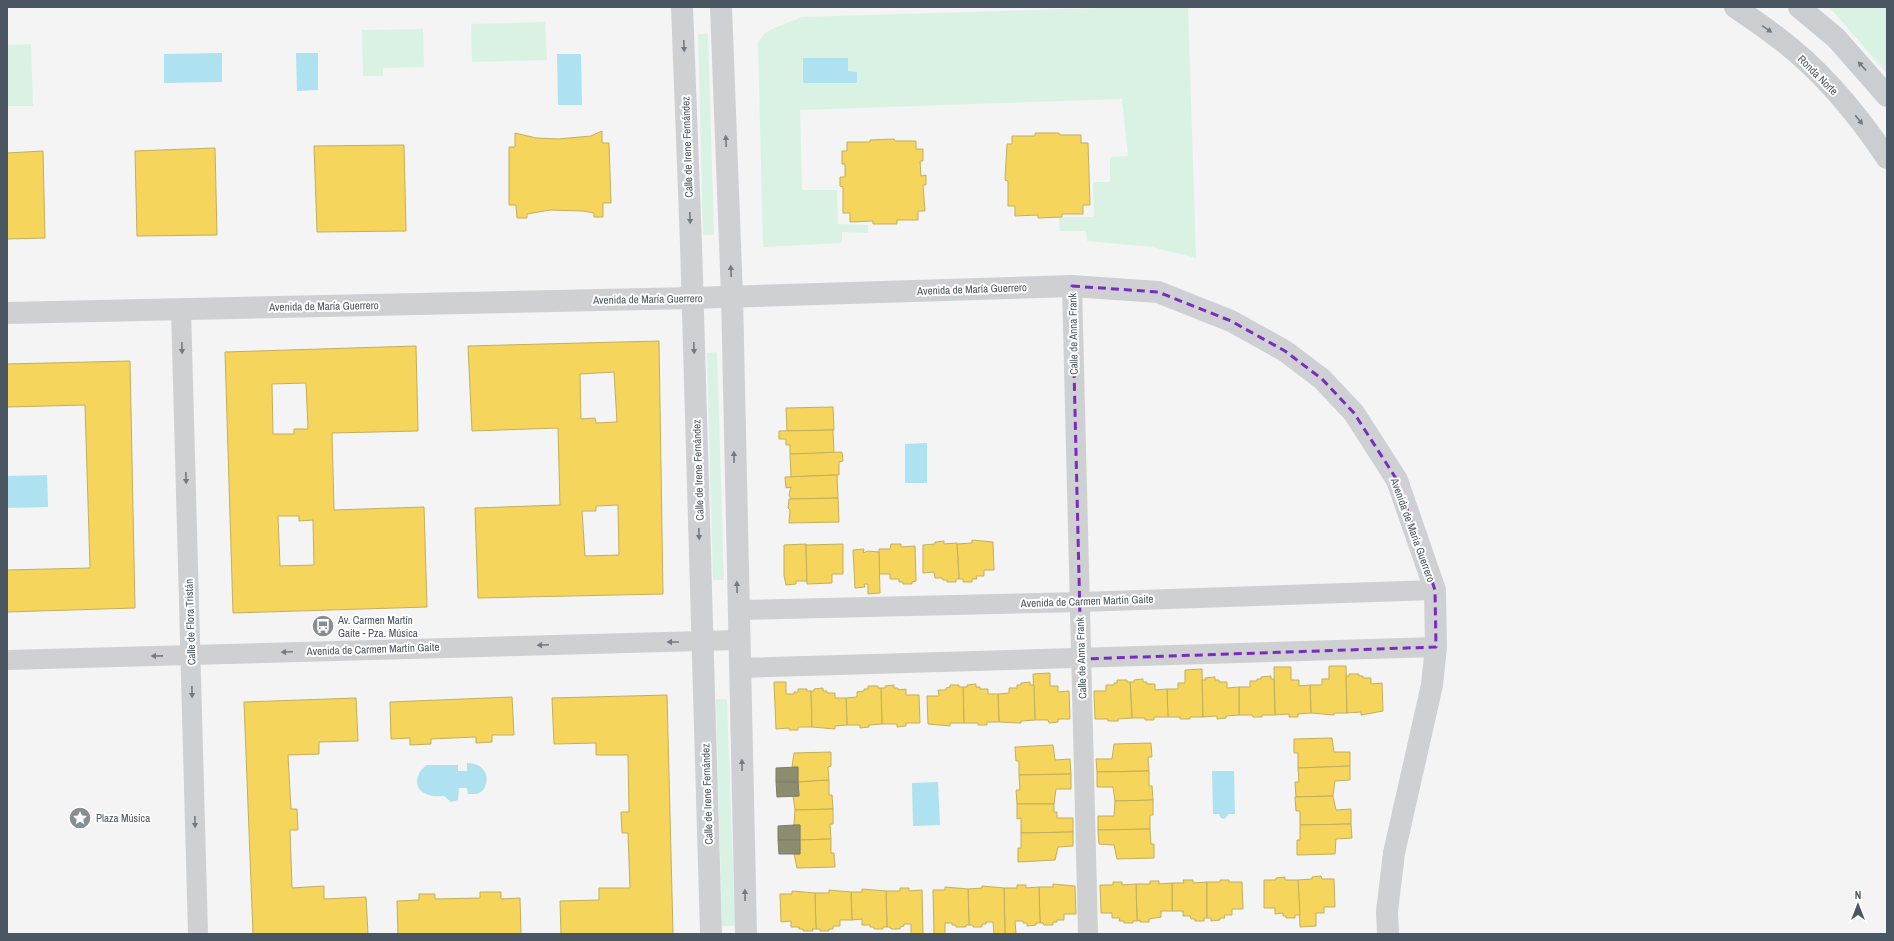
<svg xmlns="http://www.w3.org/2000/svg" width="1894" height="941" viewBox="0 0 1894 941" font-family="'Archivo Narrow',sans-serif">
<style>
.green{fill:#d9f2e3}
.water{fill:#aee2f0}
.homes{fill:#f6d55c;stroke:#c2af5e;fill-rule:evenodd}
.industry{fill:#8c8c6e;stroke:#787c6a}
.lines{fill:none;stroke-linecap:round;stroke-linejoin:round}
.street{stroke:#ced0d2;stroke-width:20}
.secondary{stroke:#ced0d4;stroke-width:22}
.primary{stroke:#caced1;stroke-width:22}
.oneway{fill:#707a83}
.oneway2{fill:#727b84}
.oneway3{fill:#727b83}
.marked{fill:none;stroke:#7b2cbf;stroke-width:3;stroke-dasharray:8 5;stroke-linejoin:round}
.labels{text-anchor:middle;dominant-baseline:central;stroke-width:4;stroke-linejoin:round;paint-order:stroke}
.street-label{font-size:11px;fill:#4a5661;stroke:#fff}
.poi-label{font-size:11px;fill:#4a5661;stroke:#fff;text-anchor:start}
</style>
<rect width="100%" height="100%" fill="#f4f4f4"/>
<g class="green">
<path d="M1130,7H1188L1196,258L1152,247L1087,241L1086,231H1060L1059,217H1094L1093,182H1110V157L1128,156L1122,99L800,110L802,190H837L838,224L868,225V233L842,232V243L763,247L758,42L765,33L774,28L802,17Z"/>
<path d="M1828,7H1887V74L1834,12Z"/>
<path d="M545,22L547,60L472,62L471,24Z"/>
<path d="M423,29L424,67L383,68V76H363L362,30Z"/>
<path d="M698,34H708L714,235H703Z"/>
<path d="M31,44L33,106H7V45Z"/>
<path d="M717,352L724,580H713L707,353Z"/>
<path d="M716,699H727L735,926H722Z"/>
</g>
<g class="water">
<path d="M222,53V82L164,83V54Z"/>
<path d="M296,53H318V90L297,91Z"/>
<path d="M557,54H581L582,105H558Z"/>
<path d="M803,58H848V71L857,72V83H803Z"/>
<path d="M927,443V483H905V444Z"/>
<path d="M47,475L48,507L7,508V476Z"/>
<path d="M467,763C492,763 491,790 477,794C475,794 471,794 468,794L467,788H459L458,800L451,802L444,796C440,796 433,797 429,795C412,791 415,772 427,765H458V771H467Z"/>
<path d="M1212,771H1234L1235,814H1229L1224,819L1221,818L1219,814H1213Z"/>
<path d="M938,782L940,825L913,826L912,783Z"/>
</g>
<g class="homes">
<path d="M602,131V143H609L611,203H603V217H594V213L583,211L550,210L527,214V218H517L516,205H509V147H515V133L536,138L558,139L591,136Z"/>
<path d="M1035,133H1059L1060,135H1081V143H1088L1090,205H1083V214H1062V217L1038,218V215L1015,216V206H1008V181L1005,180L1007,144H1012V136H1035Z"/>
<path d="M894,139L895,141H916V149H923V161H920L921,176L926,175V185H923L925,211H918V220H897V224H873V221L850,222V213H843V187L840,186V177H845V164H842V151H847V142H870V140Z"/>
<path d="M404,145L406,231L317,232L314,146Z"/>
<path d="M215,148L217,235L137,236L135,151Z"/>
<path d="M43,151L45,238L7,239V153Z"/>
<path d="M659,341L663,594L478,598L475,508L560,505L558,428L472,431L468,346ZM614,372L617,422L596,423L595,418L581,419L580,374ZM618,505L619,555L585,556L582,511H596V506Z"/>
<path d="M416,346L418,431L332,433L334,510L424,507L427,607L233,613L225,352ZM306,383L308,429H294V434H273L272,384ZM278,516H299V521L313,520L314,565L280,566Z"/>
<path d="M130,361L135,608L7,612V570L90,568L85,405L7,407V364Z"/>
<path d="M833,407L834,430L787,431L786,408Z"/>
<path d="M833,430L834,453L790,454V445H786V439H779V431Z"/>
<path d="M842,452L843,461L839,462V475L791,477L790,454Z"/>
<path d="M837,475L838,498L791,499L789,495L791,487L786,488L785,477Z"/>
<path d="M838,498L839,522L789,523L790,510L788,508L789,499Z"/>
<path d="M972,540L993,542L994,570H984V576H976L977,579H972V582H963V579H959L957,544L972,543Z"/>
<path d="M944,541V544L957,543L959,579H956V582H947V580H943L942,578H935L934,572L923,573V545L935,544V542Z"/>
<path d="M806,544L807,581H796V584L786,585L784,575V545Z"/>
<path d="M843,544V574H832V583L807,584L806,545Z"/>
<path d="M891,544H901V547L915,546L916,581L912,582V584H903V582H899V579H890V574H879V549H890Z"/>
<path d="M864,549L863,553L868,551L879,552L880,593L868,594V584H864L865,587L855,588L853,550Z"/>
<path d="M1329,666H1346L1347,713H1334V715L1311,713L1310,685H1322V679H1329Z"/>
<path d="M1274,667H1291V680H1299V686L1310,685L1311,713L1298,714V717H1289V714L1275,715Z"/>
<path d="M1202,669L1203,717H1190V719H1180V717H1168L1167,689H1178V683H1185V670Z"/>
<path d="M1050,673V686H1058V692L1069,691L1070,719H1058V722L1049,723L1048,720H1035L1033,674Z"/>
<path d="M1349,674H1359V676H1363V678H1371V684L1382,683L1383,711L1361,715V712L1347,713L1346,676H1349Z"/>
<path d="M1271,676V679H1274L1275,715H1262V717H1253L1252,715H1239V687H1250V681H1257V679H1261V677Z"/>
<path d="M1215,677V680H1219V682H1227V688L1239,687V715L1226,716V718L1217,719V716L1203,717L1202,680H1206L1205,678Z"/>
<path d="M1143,679V682H1147V684H1155V690L1167,689L1168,717H1154V720H1145V718H1132L1130,682H1134V680Z"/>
<path d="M1117,680H1127V682H1130L1132,718L1118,719V721H1108V719H1095L1094,691H1106V685H1114V683H1117Z"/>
<path d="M774,682H786V694H794V692H798V689H807V691H811L812,727H798V730H789V728L776,729Z"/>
<path d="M1030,682V685H1034L1035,720L1021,721V723L999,722L998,694L1009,693V688H1017V685H1021V683Z"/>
<path d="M976,684V687H980V689H988V694H998L999,722H987V725H978V723H964L963,687H967V685Z"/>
<path d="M894,685V688H898V690L906,689V695H919L920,723H906V726L897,727V724H882L881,688H885V686Z"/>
<path d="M950,685H959V687H963L964,723H950V726L928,724L927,696H939L938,690H946V688L950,687Z"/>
<path d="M868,686H878V688H881L882,724L869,725V727L860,728V725H847L846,698L857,697V692L864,691V689H868Z"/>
<path d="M823,688V691H827V693H835V698H846L847,725L835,726V729L812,727L811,691H814V689Z"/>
<path d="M667,695L673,934H561L560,901L599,900V888H630L628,833H622L621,812H629L628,755H596V743L554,744L552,698Z"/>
<path d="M512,697L514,735H492V742L476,743V737L431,739V744L410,745V738L391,739L390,702Z"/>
<path d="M356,698L358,741L319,742V754L288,755L291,809H297L298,830H290L292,888L324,886V899L366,897L368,934H253L244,702Z"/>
<path d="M1332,738L1334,752H1350V766L1298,768V753H1294V739Z"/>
<path d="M1151,743L1152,757H1148L1149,771L1097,772L1096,759H1112L1114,744Z"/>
<path d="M1053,745L1055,760L1070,759L1071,774L1019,775V761H1016L1015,747Z"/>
<path d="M831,752V766L828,767L829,780L798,782V767H792L794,753Z"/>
<path d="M1350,766V780L1335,781L1333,796L1296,797L1295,782H1299L1298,768Z"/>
<path d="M1149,771V786H1152L1153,800L1115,801L1113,787H1097V772Z"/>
<path d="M1071,774V789H1056L1054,804H1017L1016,790H1020L1019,775Z"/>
<path d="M829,780V795H832L833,809L795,810L793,796H799L798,782Z"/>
<path d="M1333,796L1336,810L1351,809V824L1300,825V811H1296L1295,797Z"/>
<path d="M1153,800V815H1150V829L1098,830V816H1114L1115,801Z"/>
<path d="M1017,804H1054V812H1057V818H1073V832L1021,833V818L1017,819Z"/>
<path d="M833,809V824H830L831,839L800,840V825H794L795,810Z"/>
<path d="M1351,824L1352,838L1336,839L1335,854L1297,855V840H1300V825Z"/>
<path d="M1150,829L1151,844H1154V858L1117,859L1114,845L1099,844L1098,830Z"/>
<path d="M1073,832V846L1058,847L1055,860L1018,862V848H1021V833Z"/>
<path d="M831,839V853H834L835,867L797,868L794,854H800V840Z"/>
<path d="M1321,876L1322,879H1334L1335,907H1324V913H1316V926L1300,927L1298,880L1312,879V877Z"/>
<path d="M1285,877V880H1298L1300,915H1295V918H1286V916H1283V913L1275,914V908H1264V880H1276V878Z"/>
<path d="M1183,880H1193V883L1207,882V918H1204V921H1195V919H1191L1190,916H1183V911H1172V883H1184Z"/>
<path d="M1220,880H1229V882H1242L1243,909H1232V915H1224L1225,918H1220V920L1211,921V918H1207V882H1220Z"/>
<path d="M1150,881H1159V884L1172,883V911H1161V917L1149,919V922H1140V920L1137,921L1136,884H1150Z"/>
<path d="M1113,882H1122V885L1136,884L1137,921H1133V923H1124V921H1119L1120,918H1112V913H1101L1100,885H1113Z"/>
<path d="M1053,884L1075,886L1076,914H1064V920H1057V922H1053V925H1044L1043,923H1040L1039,887H1053Z"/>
<path d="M1017,885H1026V888L1039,887L1040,923H1036V925L1027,926V923H1023V921H1015L1016,934H1005L1004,888H1017Z"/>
<path d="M982,886L1004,888L1005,934H994L993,922H986V924H982V927H973V925H969L968,889L982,888Z"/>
<path d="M945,887L968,889L969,925H966V927H956V925H952V923H945V934H934L933,890H945Z"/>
<path d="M900,888H909V891L922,890L923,934H911V924H904V926L900,927V929H891L890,927H887L886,891H900Z"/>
<path d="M862,889L886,891L887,927H883V929H874V927H870V925H862V919L852,920L851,892H862Z"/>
<path d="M829,890L851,892L852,920H840V926H833V929H829V931H820V929H816L815,893H829Z"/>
<path d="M792,891L815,893L816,929H812L813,931H803V929H799V927H791V921L781,922L780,894H792Z"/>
<path d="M480,892H501V899L520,898L521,934H398L397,901L419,900V894H435V899L480,898Z"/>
</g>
<g class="industry">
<path d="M798,767V782H776V768Z"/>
<path d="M776,782H798L799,796L777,797Z"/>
<path d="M794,825H800V840H778V826Z"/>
<path d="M778,840H800V854H779Z"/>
</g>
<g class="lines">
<g class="street">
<path d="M1072,286L1088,934"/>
<path d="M181,309L198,934"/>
<path d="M738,610L1080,602L1435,590"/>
<path d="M7,660L739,640"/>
<path d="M741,668L1436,647"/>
</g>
<g class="secondary">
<path d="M682,7L691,244L711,934"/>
<path d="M721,7L732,296L746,934"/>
<path d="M7,313L692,298L1072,286L1158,292L1231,321L1285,351L1322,379L1354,413L1397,480L1435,590L1436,647L1432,685L1394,853L1387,911L1388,934"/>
</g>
<g class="primary">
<path d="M1735,7C1749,17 1763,26 1777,37C1819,68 1858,115 1887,158"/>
<path d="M1799,7L1836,38L1887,96"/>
</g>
</g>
<defs><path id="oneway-solid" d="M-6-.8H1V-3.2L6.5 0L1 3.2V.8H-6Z"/></defs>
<g class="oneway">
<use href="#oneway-solid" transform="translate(1767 29) rotate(35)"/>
<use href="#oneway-solid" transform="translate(1862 66) rotate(-133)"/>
<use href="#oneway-solid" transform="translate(1859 120) rotate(51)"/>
</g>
<g class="oneway2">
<use href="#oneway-solid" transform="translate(684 46) rotate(88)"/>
<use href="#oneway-solid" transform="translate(726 141) rotate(-92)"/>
<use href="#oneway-solid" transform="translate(690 218) rotate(88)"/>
<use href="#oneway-solid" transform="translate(731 271) rotate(-92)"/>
<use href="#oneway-solid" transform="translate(694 348) rotate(88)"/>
<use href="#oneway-solid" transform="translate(734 457) rotate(-91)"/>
<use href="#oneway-solid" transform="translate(699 534) rotate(88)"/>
<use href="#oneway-solid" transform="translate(737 587) rotate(-92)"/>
<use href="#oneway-solid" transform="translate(742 765) rotate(-91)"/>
<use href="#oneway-solid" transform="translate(745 895) rotate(-91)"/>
</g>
<g class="oneway3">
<use href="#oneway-solid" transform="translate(182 348) rotate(89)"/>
<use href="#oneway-solid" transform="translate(186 478) rotate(88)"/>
<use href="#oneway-solid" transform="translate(673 642) rotate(180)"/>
<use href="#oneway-solid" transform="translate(543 645) rotate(178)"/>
<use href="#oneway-solid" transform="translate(287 652) rotate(178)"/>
<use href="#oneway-solid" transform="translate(157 656) rotate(179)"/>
<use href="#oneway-solid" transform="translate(192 692) rotate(89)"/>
<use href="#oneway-solid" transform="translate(195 822) rotate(89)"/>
</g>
<path class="marked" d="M1072,286L1158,292L1231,321L1285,351L1322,379L1354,413L1397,480L1435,590L1436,647L1081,659Z"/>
<defs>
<g id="bus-disc" transform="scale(1.15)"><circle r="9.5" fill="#868d94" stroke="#fff"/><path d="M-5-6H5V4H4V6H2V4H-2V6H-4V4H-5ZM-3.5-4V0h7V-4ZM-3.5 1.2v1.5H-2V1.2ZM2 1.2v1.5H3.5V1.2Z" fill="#fff"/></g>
<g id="sight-disc" transform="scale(1.15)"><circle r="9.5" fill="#868d94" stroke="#fff"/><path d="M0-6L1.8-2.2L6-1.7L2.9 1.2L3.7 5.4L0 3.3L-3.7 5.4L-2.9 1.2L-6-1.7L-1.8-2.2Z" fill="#fff"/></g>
</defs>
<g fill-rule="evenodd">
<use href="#bus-disc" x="323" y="626"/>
<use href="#sight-disc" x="80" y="818"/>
</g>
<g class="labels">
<g class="street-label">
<text transform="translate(1818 75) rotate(45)">Ronda Norte</text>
<text transform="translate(687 147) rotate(-92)">Calle de Irene Fernández</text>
<text transform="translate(972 289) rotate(-2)">Avenida de María Guerrero</text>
<text transform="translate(648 299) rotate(-1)">Avenida de María Guerrero</text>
<text transform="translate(324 306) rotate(-1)">Avenida de María Guerrero</text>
<text transform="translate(1073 334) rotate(-91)">Calle de Anna Frank</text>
<text transform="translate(698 470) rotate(-92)">Calle de Irene Fernández</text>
<text transform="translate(1413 530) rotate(70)">Avenida de María Guerrero</text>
<text transform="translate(1087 601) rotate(-2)">Avenida de Carmen Martín Gaite</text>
<text transform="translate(190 622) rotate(-92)">Calle de Flora Tristán</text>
<text transform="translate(373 649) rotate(-2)">Avenida de Carmen Martín Gaite</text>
<text transform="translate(1081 658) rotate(-92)">Calle de Anna Frank</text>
<text transform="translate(707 794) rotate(-92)">Calle de Irene Fernández</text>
</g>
<g class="poi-label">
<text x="338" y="620">Av. Carmen Martín<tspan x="338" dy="13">Gaite - Pza. Música</tspan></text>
<text x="96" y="818">Plaza Música</text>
</g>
</g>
<rect width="1894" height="941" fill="none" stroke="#4a5661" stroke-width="16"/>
<g transform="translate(1858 905)" stroke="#ffffff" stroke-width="3" paint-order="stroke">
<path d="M0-3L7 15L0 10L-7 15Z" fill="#4a5661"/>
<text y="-6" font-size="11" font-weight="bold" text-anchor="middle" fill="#4a5661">N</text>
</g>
</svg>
